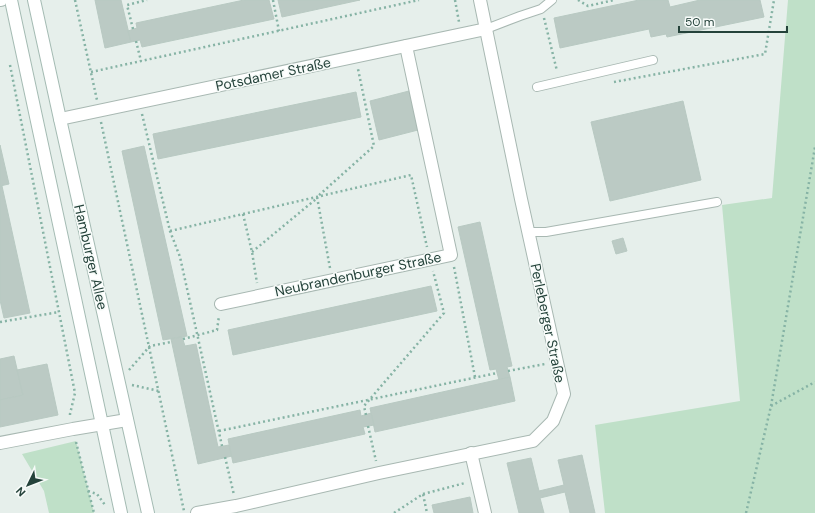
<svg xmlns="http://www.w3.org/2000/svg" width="815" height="513" viewBox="0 0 815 513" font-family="'DM Sans',sans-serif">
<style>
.green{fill:#bfe0c8}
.building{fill:#bbcac4;stroke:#b8c9c2}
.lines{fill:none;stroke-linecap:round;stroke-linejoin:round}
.lane-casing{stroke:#a8b8b2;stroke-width:10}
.street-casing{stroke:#a8b8b2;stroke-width:14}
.secondary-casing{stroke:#a4bbb3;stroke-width:14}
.path{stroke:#86b3a5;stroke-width:2.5;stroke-dasharray:2 3;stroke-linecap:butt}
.lane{stroke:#fff;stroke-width:8}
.street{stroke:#fff;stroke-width:12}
.secondary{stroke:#fff;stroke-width:12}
.labels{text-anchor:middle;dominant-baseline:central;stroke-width:3;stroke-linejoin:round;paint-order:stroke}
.street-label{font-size:14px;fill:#24423a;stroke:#f7fbf9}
</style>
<rect width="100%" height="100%" fill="#e6efeb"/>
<g class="green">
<path d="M788,0H815V513H605L595,425L740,401L722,205L772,198Z"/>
<path d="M76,441L94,513H49L44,491L22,454Z"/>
</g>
<g class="building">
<path d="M95,0H121L131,42L105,48Z"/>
<path d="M244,0H269L274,19L142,47L140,40L131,42L128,31L137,28L136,23Z"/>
<path d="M278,0H360L282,17Z"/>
<path d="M639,0H668L670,7L700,0H760L764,17L667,37L666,34L651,37L649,29L560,48L554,18Z"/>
<path d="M409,91L418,130L379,140L370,101Z"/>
<path d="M356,92L361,117L158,159L153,134Z"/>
<path d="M683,101L701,180L610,201L591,122Z"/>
<path d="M0,145L9,184L0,186Z"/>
<path d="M144,146L187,336L163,340L122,151Z"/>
<path d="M0,186H2L30,313L4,318L0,300Z"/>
<path d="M480,222L512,366L507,367L510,377L499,380L496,369L490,370L458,227Z"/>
<path d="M623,238L627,251L616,254L612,241Z"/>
<path d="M431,286L437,311L233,355L228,330Z"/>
<path d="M182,337L185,346L196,344L218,447L229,445L232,456L198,464L171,339Z"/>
<path d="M14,356L23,395L0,400V359Z"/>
<path d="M47,364L58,415L0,427V400L23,395L17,370Z"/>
<path d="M510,377L515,401L375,432L370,408Z"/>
<path d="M360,410L361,416L371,413L374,425L363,427L365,434L233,463L228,439Z"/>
<path d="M582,455L595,513H570L565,492L540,498L544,513H519L507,463L531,458L539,491L564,485L558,460Z"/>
<path d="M470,497L473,513H434L432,505Z"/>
</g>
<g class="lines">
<g class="lane-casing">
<g id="lane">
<path d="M486,29L520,16L541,9L552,0"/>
<path d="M537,87L653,60"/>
<path d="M528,232H546L717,202"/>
</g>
</g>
<g class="street-casing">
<g id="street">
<path d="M0,0H1"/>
<path d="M60,119L486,29"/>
<path d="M221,304L451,255L406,46"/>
<path d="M0,443L73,429L127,420"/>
<path d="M471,453L485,513"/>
<path d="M197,513L236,506L379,473L533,441L553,421L564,394L521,199L480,0"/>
</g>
</g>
<g class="secondary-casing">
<g id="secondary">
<path d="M11,0L121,513"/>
<path d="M34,0L60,119L148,513"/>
</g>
</g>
<g class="path">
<path d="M75,0L97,100"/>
<path d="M273,0L279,31"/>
<path d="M455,0L459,22"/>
<path d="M578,0L588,6L614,0"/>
<path d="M544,18L557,71"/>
<path d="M133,29L127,5L147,0"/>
<path d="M136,41L141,61"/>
<path d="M10,65L75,393L70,414V417"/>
<path d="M91,72L419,0"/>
<path d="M614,82L765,54L774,0"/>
<path d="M142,114L170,231L180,257L222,446"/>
<path d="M101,122L184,511"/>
<path d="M243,214L252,252L257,283"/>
<path d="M170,231L411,175L427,247"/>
<path d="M252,252L316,199"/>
<path d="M454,267L475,377"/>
<path d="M330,268L317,197L374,146L358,69"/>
<path d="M0,322L59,312"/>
<path d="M183,339L217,330L219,316"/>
<path d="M129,370L150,346L171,342"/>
<path d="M508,371L545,364"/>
<path d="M132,385L159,391"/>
<path d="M771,406L815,382"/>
<path d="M366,415L364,406L444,313L433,271"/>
<path d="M368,426L376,461"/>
<path d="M219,431L497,373"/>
<path d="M76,442L94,513"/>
<path d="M225,457L234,495"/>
<path d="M88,491L97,494L105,505"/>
<path d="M423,494L465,483"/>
<path d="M394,513L423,494L427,513"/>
<path d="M746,513L771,406L815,147"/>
</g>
<use href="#lane" class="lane"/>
<use href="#street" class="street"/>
<use href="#secondary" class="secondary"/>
</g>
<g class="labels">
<g class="street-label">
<text transform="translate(273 74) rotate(-12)">Potsdamer Straße</text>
<text transform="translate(91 257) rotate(77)">Hamburger Allee</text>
<text transform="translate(358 274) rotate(-12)">Neubrandenburger Straße</text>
<text transform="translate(548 323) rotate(78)">Perleberger Straße</text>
</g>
</g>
<g transform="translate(28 485) rotate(227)" stroke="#f7fbf9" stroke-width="3" paint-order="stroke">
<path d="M0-3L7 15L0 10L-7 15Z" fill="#24423a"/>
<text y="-6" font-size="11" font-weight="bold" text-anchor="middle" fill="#24423a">N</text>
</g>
<path d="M679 26v6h108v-6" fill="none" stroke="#24423a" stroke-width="2"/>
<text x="685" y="26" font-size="12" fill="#24423a" stroke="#f7fbf9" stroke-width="3" paint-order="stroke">50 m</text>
</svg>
